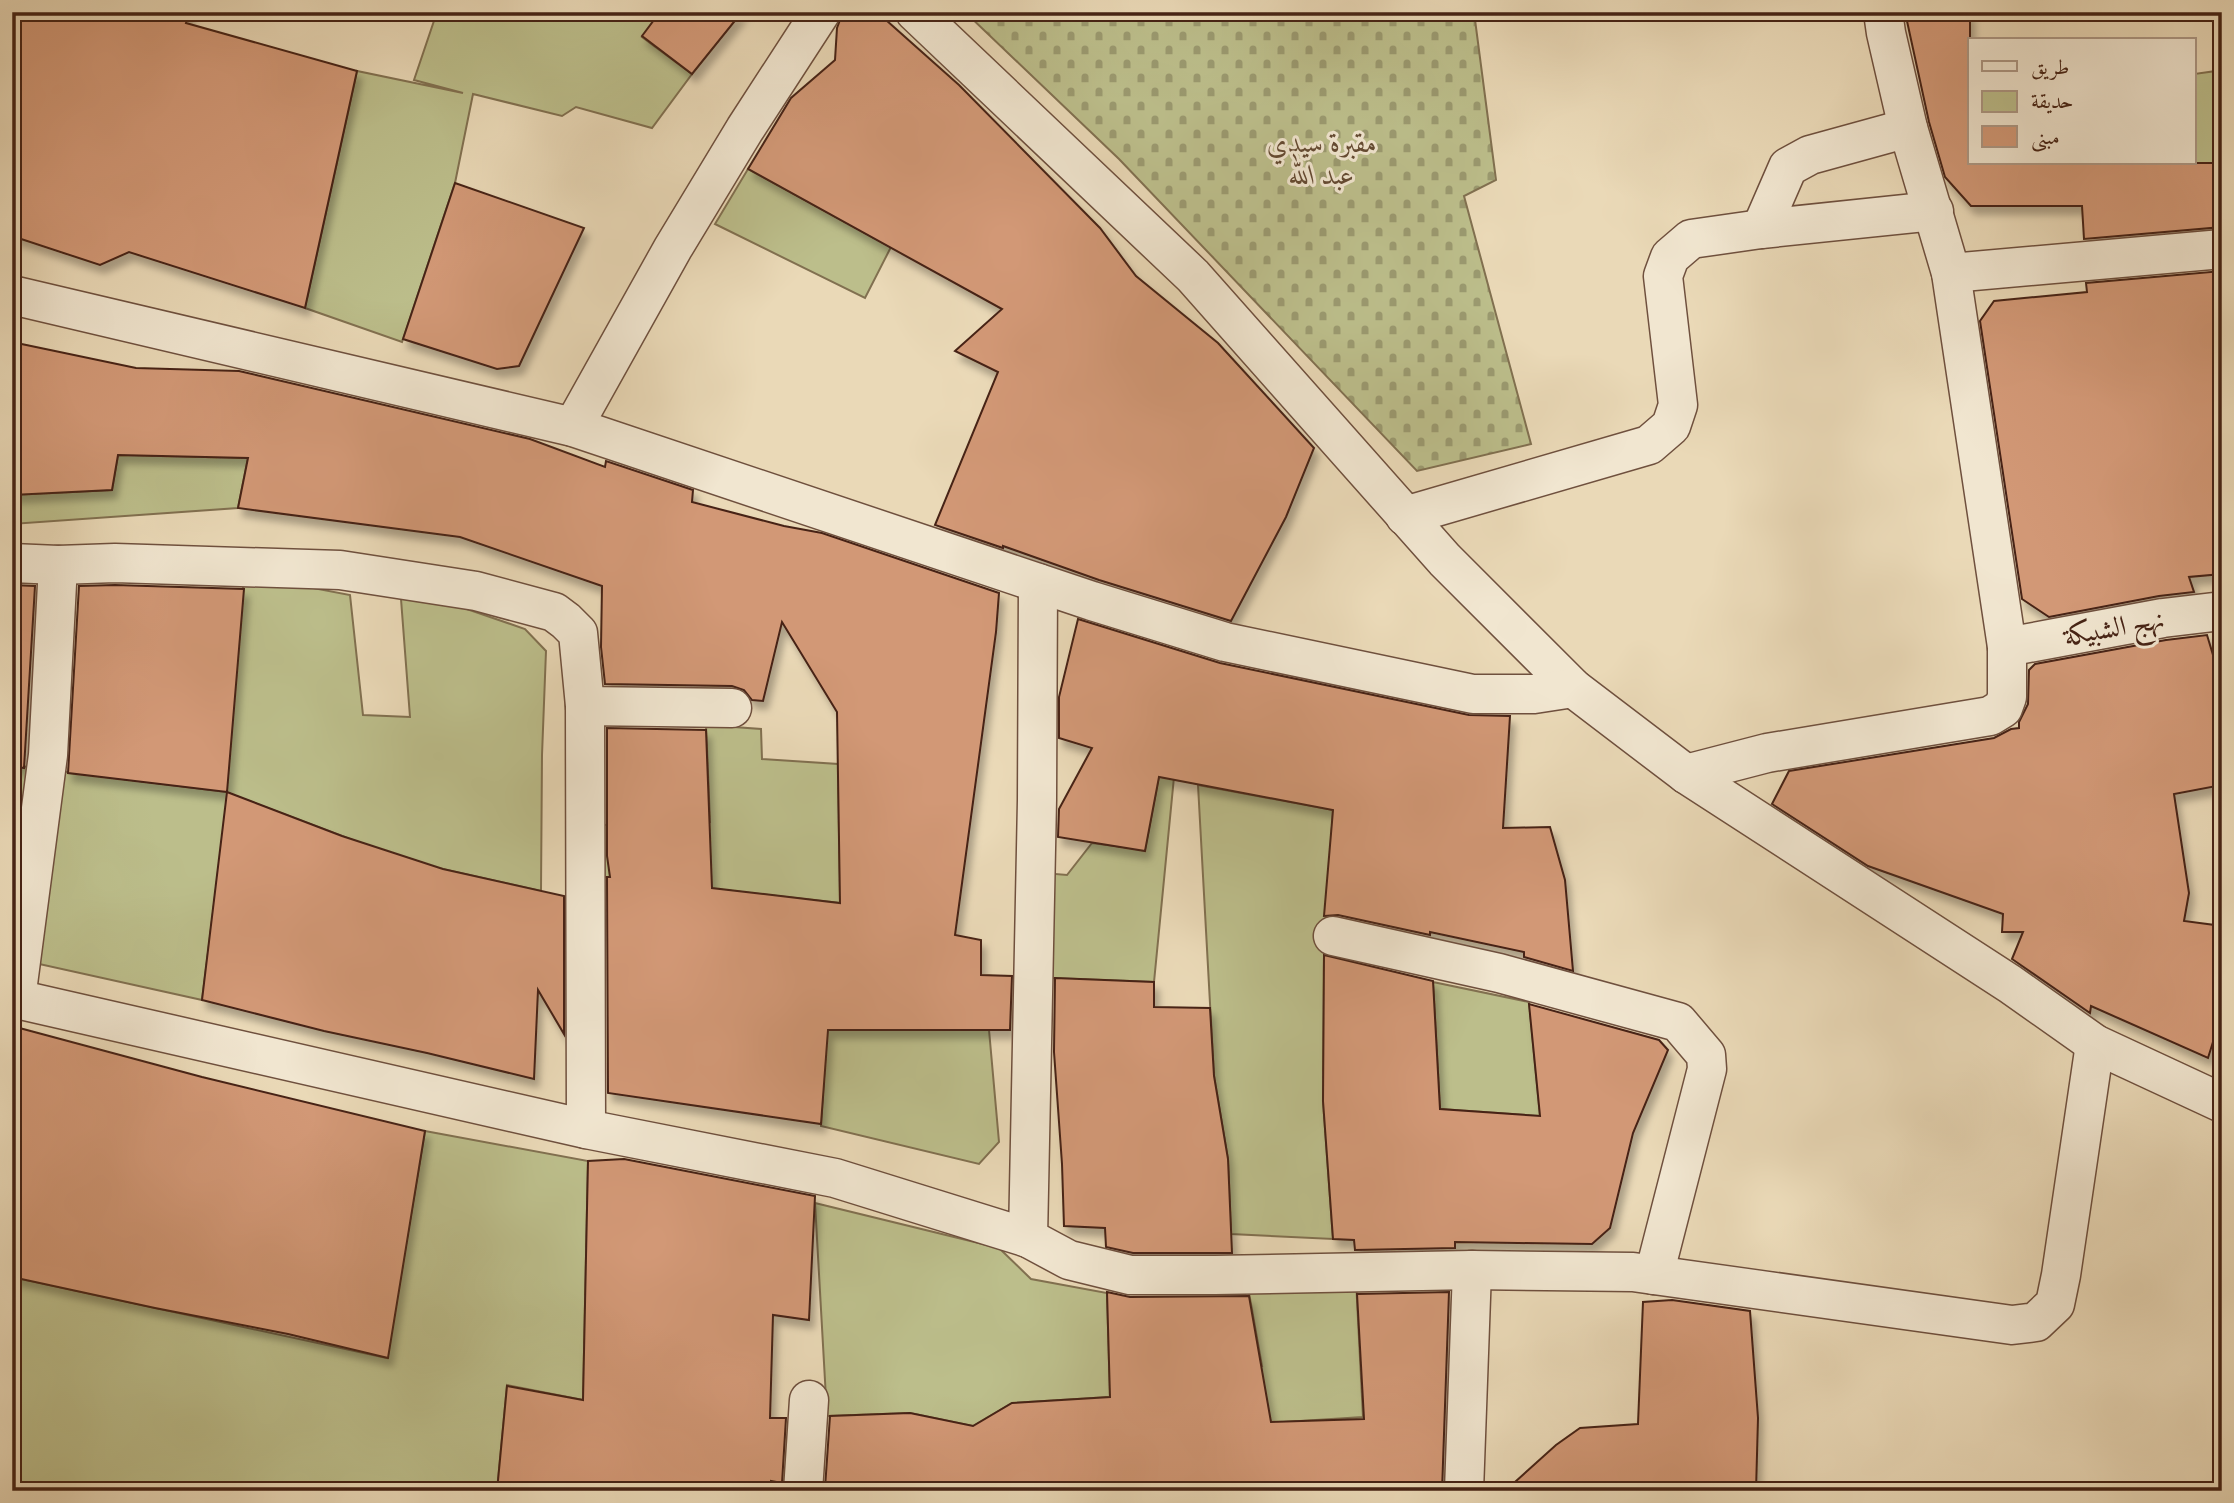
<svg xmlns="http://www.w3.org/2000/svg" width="2234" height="1503" viewBox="0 0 2234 1503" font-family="'IM FELL DW Pica',Amiri,serif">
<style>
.green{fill:#bcbe8b;stroke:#817050;stroke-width:2}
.cemetery{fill:url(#cemetery-stones);stroke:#817050;stroke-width:2}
.building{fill:#d29876;stroke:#462315;stroke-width:2;filter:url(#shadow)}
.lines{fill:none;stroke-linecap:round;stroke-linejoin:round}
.street-casing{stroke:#6f503e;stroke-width:41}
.street{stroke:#f1e6d0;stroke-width:38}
.labels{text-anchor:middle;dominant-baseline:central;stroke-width:6;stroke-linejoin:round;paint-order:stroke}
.park-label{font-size:28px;font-style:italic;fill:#644a32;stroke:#f1e6d0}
.street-label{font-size:28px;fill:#462315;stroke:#f1e6d0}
</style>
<defs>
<pattern id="cemetery-stones" width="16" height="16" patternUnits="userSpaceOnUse" patternTransform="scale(1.75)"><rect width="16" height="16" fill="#bcbe8b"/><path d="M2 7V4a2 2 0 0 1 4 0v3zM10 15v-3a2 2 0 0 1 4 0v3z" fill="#9b9a70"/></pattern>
<filter id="shadow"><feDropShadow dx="4.5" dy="8" stdDeviation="3.5" flood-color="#0004"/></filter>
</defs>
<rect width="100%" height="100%" fill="#ead9b7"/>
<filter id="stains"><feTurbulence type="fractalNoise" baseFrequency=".00286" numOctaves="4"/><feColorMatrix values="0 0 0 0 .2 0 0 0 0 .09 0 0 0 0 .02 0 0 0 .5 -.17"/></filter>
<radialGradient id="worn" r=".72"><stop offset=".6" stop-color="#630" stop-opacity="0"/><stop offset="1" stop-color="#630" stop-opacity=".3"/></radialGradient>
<g class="green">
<path d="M437,12H660L642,37L692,74L652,128L576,107L562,116L473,94L455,183L402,342L305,308L357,71L463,93L414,80Z"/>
<path d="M2216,71L2222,163L2174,212L2169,163H2194V74Z"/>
<path d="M748,169L891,247L865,298L715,224Z"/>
<path d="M118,455L248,458L238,508L12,524V495L112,490Z"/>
<path d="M245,575L350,595L363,715L410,717L400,586L525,629L546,651L542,755L541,891L411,862L228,793L202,1000L12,958V765L227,792L225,711Z"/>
<path d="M706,725L761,729L762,759L838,764L840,903L597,876L604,825L710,822Z"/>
<path d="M1168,729L1178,736L1154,982L1052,978L1044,873L1067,875L1092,843L1145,850Z"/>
<path d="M1198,785L1333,810L1324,954L1323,1101L1333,1239L1231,1234L1228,1159L1214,1076Z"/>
<path d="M1433,982L1529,1002L1540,1116L1440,1109Z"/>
<path d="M827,1030H989L999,1142L979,1164L821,1126Z"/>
<path d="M425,1131L588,1161L583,1400L507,1385L497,1491H12V1277L387,1358Z"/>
<path d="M815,1203L999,1248L1031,1279L1107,1293L1110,1397L1012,1403L973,1426L910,1413L827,1416Z"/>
<path d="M1356,1280L1363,1417L1285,1422V1447L1217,1369L1262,1366L1249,1293Z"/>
</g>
<path class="cemetery" d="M965,12H1474L1496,180L1464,196L1531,444L1417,471L1119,159Z"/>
<g class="building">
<path d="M12,12H190L186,23L357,71L305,308L129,252L100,265L12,236Z"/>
<path d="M660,12H742L692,74L642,36Z"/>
<path d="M843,12H877L959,85L1100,228L1136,276L1218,343L1314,448L1286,517L1231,621L1099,580L1003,546V548L935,525L998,372L955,351L1002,309L748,169L791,98L835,60L837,28Z"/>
<path d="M1905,12H1970V163H2222V227L2084,239L2082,206H1971L1945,177L1929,122Z"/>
<path d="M455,183L584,228L519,366L497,369L403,339Z"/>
<path d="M2222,271V574L2189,577L2194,592L2159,596L2049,617L2022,599L1980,321L1994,301L2087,292L2086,283Z"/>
<path d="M12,342L136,368L239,371L530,439L605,467L606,461L693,490L692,502L784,526L822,533L999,593L996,632L955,935L981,940V975L1012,976L1010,1030H828L821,1124L608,1093L607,877H610L607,856V728L706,730L712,888L840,903L837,712L782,622L763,701L752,700L744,690L732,686L605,684L601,647L602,586L460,537L238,508L248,458L118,455L112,490L12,495Z"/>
<path d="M12,585L35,586L24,768L12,766Z"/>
<path d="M115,585L244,589L227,792L68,773L79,586Z"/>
<path d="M1078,619L1220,663L1469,715L1510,716L1503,828L1550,827L1565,880L1573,971L1524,957V952L1430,932V935L1338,915L1324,916L1333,810L1159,777L1145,851L1058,837L1059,809L1092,748L1059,738V697Z"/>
<path d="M2207,635L2222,685V785L2174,794L2189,893L2184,921L2222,926V1013L2208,1058L2091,1006L2090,1013L2012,959L2023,932H2002L2003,914L1868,866L1772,804L1789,771L1994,738L2011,729L2019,728V722L2028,704L2029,670L2035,664L2166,640Z"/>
<path d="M227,792L342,836L443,869L564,896V1034L538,990L534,1079L427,1053L324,1031L202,1000Z"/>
<path d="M1324,955L1433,981L1440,1109L1540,1116L1529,1004L1659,1040L1668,1050L1633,1133L1610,1228L1592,1244L1455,1242V1248L1355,1250L1354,1240L1333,1239L1323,1101Z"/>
<path d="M1055,978L1154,982V1007L1210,1008L1214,1076L1228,1159L1232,1253H1133L1106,1247L1105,1228L1064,1226L1062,1164L1054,1052Z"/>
<path d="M12,1026L202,1077L425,1131L388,1358L288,1334L155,1308L12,1277Z"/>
<path d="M624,1159L815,1196L809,1320L773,1315L770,1418H786L782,1483L771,1481L770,1491H497L507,1386L583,1400L588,1161Z"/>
<path d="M1107,1292L1130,1297L1249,1296L1271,1422L1364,1419L1357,1294L1449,1292L1442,1491H836V1489L825,1488L830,1416L910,1413L973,1426L1012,1403L1110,1397Z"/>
<path d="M1672,1300L1750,1311L1758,1418L1756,1491H1505L1556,1445L1580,1428L1638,1424L1643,1302Z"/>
</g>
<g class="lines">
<g class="street-casing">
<g id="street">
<path d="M915,12L1193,276L1445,560L1573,688L1686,774L2010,984L2095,1044L2222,1103"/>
<path d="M1908,128L1810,155L1788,167L1761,229L1934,211"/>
<path d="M1951,273L2222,249"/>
<path d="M12,295L573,427L1092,601L1225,642L1473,694H1534L1573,688"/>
<path d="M573,427L673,248L745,129L821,12"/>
<path d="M1405,516L1649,445L1671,426L1678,405L1663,276L1670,257L1691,239L1761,229"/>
<path d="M12,563L58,565L115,563L340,570L476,591L554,612L566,621L578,633L585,706L586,1129"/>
<path d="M1038,583L1037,800L1028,1238L1069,1260L1130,1275H1215L1472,1270L1633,1272L1654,1275L1707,1069L1706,1055L1678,1022L1499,973L1333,936"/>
<path d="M2007,647L2163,618L2222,611"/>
<path d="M585,706L732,708"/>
<path d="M1686,774L1767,753L1990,716L2003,708L2007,697V647L1951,273L1908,128L1886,33L1883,12"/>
<path d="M12,998L586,1129L835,1178L1028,1238"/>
<path d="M16,999L48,755L58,565"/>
<path d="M1654,1275L2012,1325L2036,1322L2055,1304L2061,1275L2095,1044"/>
<path d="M803,1491L809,1400"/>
<path d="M1464,1491L1472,1270"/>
</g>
</g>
<use href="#street" class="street"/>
</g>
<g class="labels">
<g class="park-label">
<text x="1322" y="143">مقبرة سيدي<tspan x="1322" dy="32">عبد الله</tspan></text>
</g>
<g class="street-label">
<text transform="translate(2114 628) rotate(-10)">نهج الشبيكة</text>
</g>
</g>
<rect width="2234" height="1503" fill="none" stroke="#ead9b7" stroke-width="42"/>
<rect x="14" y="14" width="2206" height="1475" fill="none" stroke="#462315" stroke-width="3.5"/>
<rect x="21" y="21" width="2192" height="1461" fill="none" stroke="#462315" stroke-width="2"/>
<rect x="1968" y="38" width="228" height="126" fill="#f1e6d0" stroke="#ad9885" stroke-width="2"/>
<rect x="1982" y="61" width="35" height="10" fill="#f1e6d0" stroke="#ad9885" stroke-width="2"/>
<text x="2031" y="74" font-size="21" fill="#462315">طريق</text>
<rect x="1982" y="91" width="35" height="21" fill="#bcbe8b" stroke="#ad9885" stroke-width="2"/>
<text x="2031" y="108" font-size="21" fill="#462315">حديقة</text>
<rect x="1982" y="126" width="35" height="21" fill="#d29876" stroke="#ad9885" stroke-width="2"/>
<text x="2031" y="144" font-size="21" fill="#462315">مبنى</text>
<rect width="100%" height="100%" filter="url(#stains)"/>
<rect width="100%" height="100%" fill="url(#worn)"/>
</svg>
